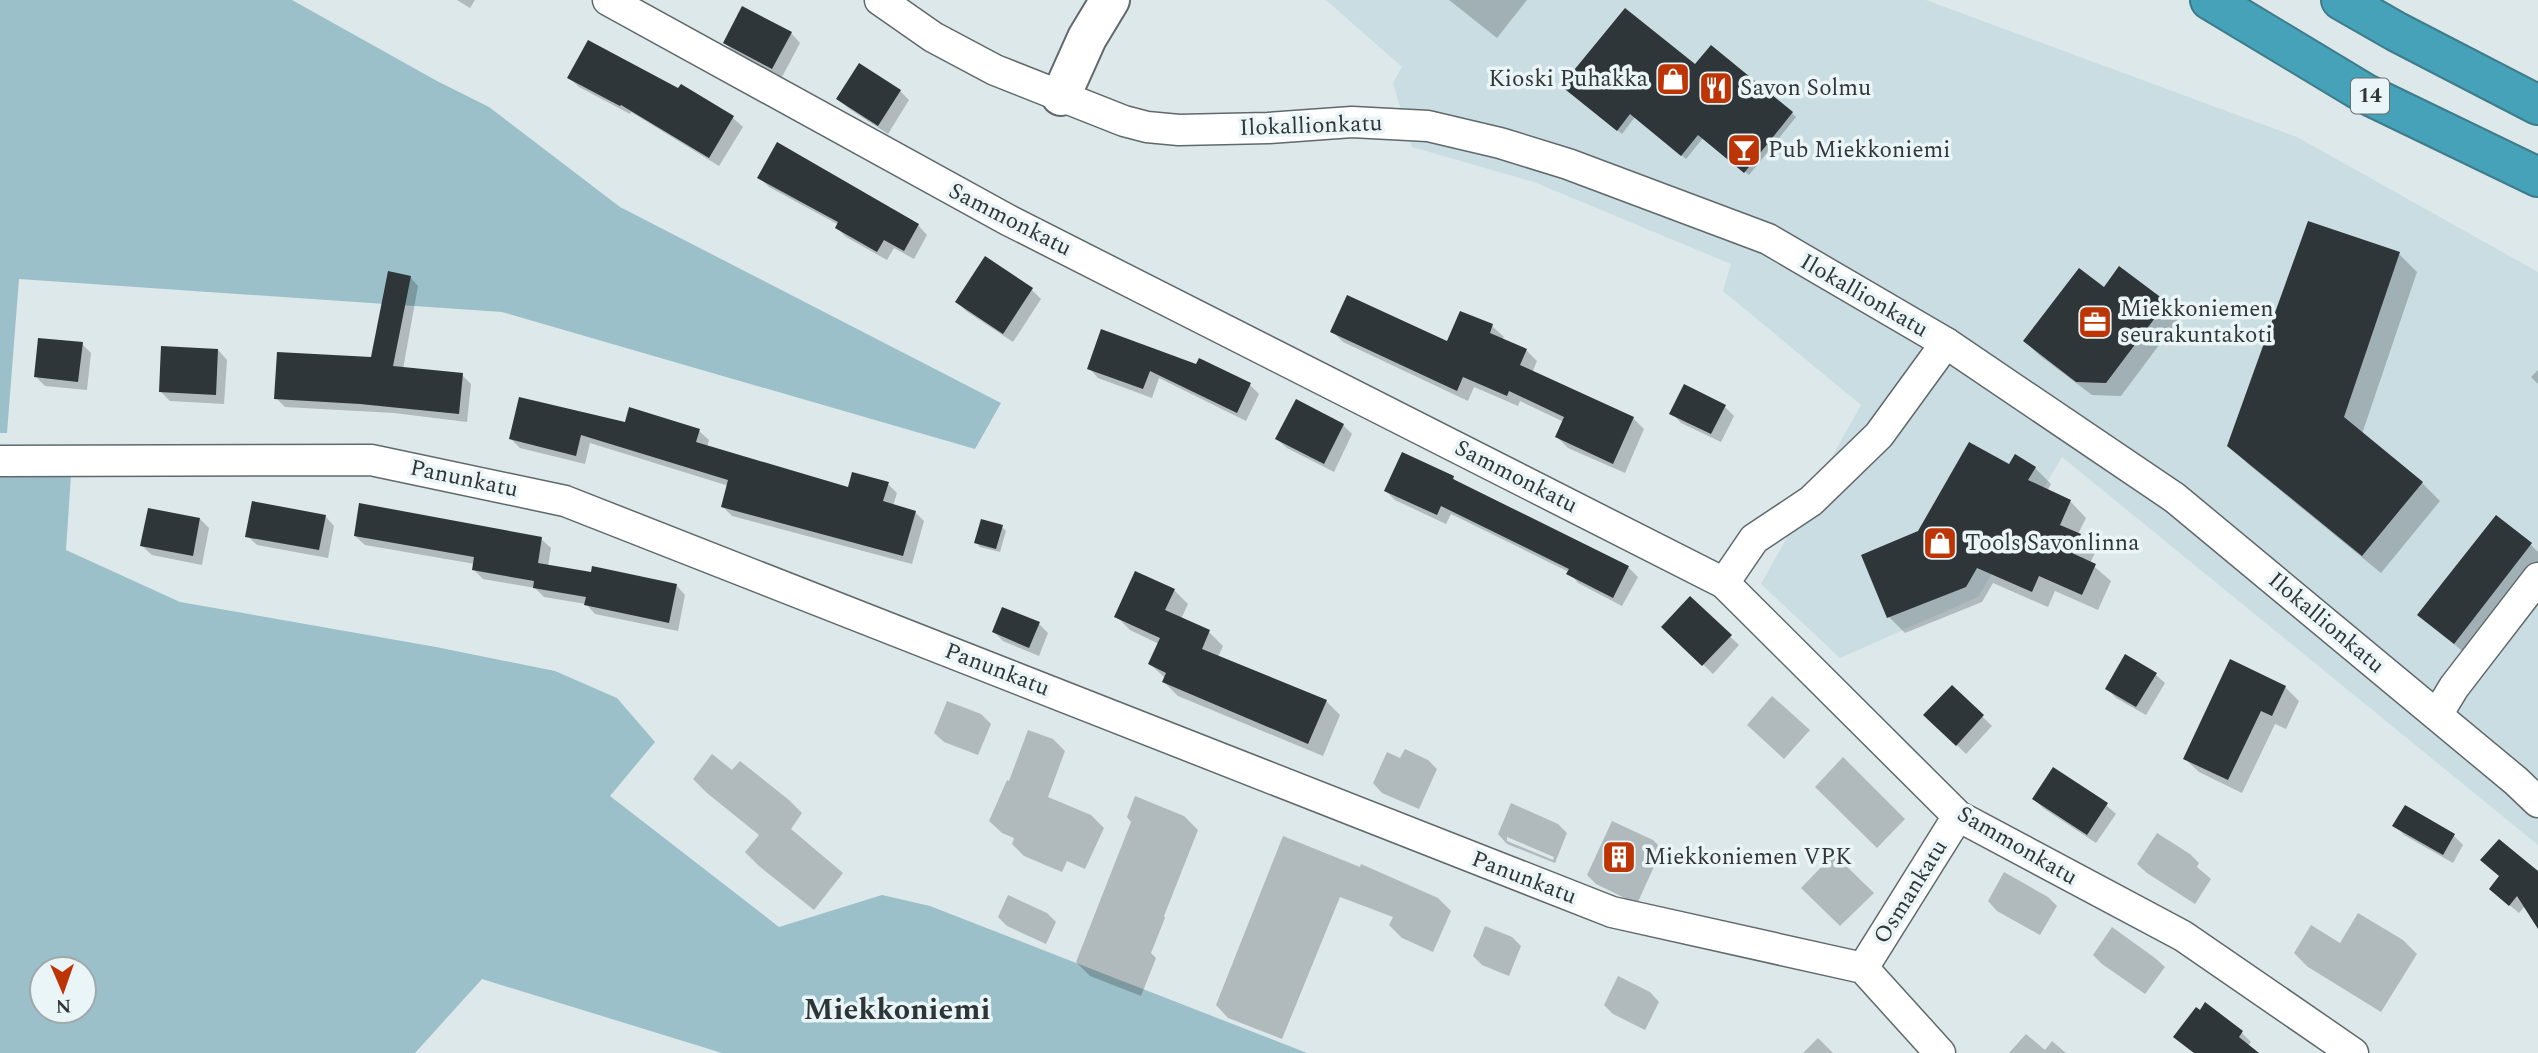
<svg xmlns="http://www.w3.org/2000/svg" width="2538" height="1053" viewBox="0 0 2538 1053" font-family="Spectral,serif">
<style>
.built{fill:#cadde2}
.green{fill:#9bc0c9;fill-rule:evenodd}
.shadow{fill:#0003;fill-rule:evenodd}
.building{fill:#2e3639}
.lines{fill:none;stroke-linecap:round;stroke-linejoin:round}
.street-casing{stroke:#5f686b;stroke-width:33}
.secondary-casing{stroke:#5f686b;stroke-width:42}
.highway-casing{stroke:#3e7c8b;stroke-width:42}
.street{stroke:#fff;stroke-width:30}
.secondary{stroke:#fff;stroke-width:38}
.highway{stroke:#45a2b8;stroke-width:38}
.labels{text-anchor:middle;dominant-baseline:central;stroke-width:7;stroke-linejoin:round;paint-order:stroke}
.shield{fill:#eaf5f8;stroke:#696f71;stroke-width:2}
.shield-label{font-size:21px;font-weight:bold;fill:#323637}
.poi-label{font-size:23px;fill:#323637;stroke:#eaf5f8;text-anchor:start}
.street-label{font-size:23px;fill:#323637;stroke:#eaf5f8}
.district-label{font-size:30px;font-weight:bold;fill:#2d3537;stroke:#eaf5f8}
</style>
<rect width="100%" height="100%" fill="#dde8ea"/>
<path class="built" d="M1326,0H1926L2297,137L2538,272V845L2062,457L1978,597L1840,658L1761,584L1861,405L1723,291L1731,264L1534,182L1412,147L1393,83L1402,67Z"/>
<g class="green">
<path d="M0,0H292L437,81L489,107L620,207L1001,403L975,449L502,312L19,279L7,433H0Z"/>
<path d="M0,475H71L66,550L180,602L436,647L555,671L617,698L655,742L610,796L779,927L882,895L930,906L1307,1053H722L482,979L415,1053H0ZM42,969H84V1011H42Z"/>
</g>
<g class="shadow">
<path d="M457,0H475L470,8Z"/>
<path d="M1449,0H1527L1497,38Z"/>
<path d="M791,33L800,43L782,77L734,52L725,43Z"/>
<path d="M1696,67L1792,113L1796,117L1749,175L1703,138L1686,159L1635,117L1622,134L1568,90Z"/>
<path d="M569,78L679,90L681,86L733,118L743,127L719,166L631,112L630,114L579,87Z"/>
<path d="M900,91L909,100L888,134L848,108L838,99Z"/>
<path d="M759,177L918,225L927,235L914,259L894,248L887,260L846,237L837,228L839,225L769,187Z"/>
<path d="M2399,254L2417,272L2362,434L2422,483L2440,501L2381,573L2248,464L2229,445Z"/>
<path d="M985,259L1032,290L1041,299L1013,342L966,311L957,302Z"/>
<path d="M2120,269L2166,304L2180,317L2121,396L2092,395L2039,355L2025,341L2104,289Z"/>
<path d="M410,277L418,286L403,369L462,375L471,384L467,422L394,413L285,407L276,398L373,358Z"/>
<path d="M1461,313L1492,326L1504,337L1502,340L1526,350L1537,361L1532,373L1633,418L1644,429L1625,473L1568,448L1557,437L1564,422L1520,401L1518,406L1474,387L1468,401L1343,342L1332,331L1448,344Z"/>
<path d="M1102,331L1250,385L1259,394L1246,421L1159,378L1152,398L1098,378L1089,368Z"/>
<path d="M82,344L91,353L87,390L45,386L36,377Z"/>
<path d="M218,350L227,360L224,404L170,401L160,391Z"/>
<path d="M2538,370V384L2531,377Z"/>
<path d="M1725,407L1734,416L1721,442L1681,423L1672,413Z"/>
<path d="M626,424L699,431L709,440L707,447L849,490L888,484L897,493L893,506L915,512L924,521L912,564L732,516L723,507L729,486L590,443L585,464L520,448L511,439Z"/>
<path d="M1343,425L1352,434L1334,472L1287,448L1277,439Z"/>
<path d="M2009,466L2035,468L2051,484L2047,491L2070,501L2086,518L2078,534L2096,551L2090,563L2111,581L2098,610L2055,591L2048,607L1993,583L1982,602L1905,633L1889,617L1919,532Z"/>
<path d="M1453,478L1461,485L1628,567L1638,577L1622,606L1578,583L1569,572L1451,514L1446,524L1395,500L1386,491Z"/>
<path d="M325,516L334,526L328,558L257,545L247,536Z"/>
<path d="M200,519L209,528L202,565L152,555L142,546Z"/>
<path d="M1002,527L1006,531L1000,552L980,547L976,542Z"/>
<path d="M355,536L541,539L551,548L548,566L676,585L685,595L678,631L595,614L586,604L544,597L535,588L483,579L474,570L475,564L365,545Z"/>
<path d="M2530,544L2538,552V566L2468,656L2420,615Z"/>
<path d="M1174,590L1188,604L1181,619L1209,632L1223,646L1218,657L1326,701L1340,715L1323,756L1178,696L1164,682V677L1150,664L1159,644L1130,630L1116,616Z"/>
<path d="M1690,599L1739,645L1713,674L1664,627Z"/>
<path d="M1039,624L1048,633L1039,656L1003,641L994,632Z"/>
<path d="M2155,674L2165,683L2146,715L2116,698L2107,688Z"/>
<path d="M1952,687L1992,726L1966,754L1926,715Z"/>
<path d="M2285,687L2299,701L2286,729L2275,724L2242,793L2199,772L2185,759Z"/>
<path d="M1772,696L1810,730L1784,759L1747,725Z"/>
<path d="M947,701L981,714L991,724L978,755L944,742L934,733Z"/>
<path d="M1028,730L1053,739L1065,751L1048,797L1091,815L1104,828L1085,869L1067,861L1062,872L1024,856L1012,844L1014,838L1002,833L989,821L1007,780L1009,781Z"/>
<path d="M1405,749L1428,760L1437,769L1419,809L1382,793L1373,783L1387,752L1400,758Z"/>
<path d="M712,754L732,770L740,761L789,800L802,813L791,829L843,873L814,910L759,866L745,852L759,835L707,793L693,779Z"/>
<path d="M1843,757L1905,819L1877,848L1815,787Z"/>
<path d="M1135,796L1184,816L1198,830L1164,916L1165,918L1151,953L1156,958L1141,996L1090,976L1076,962L1131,822L1127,817Z"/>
<path d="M2034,799L2106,805L2116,814L2096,843L2043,808Z"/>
<path d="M1511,803L1558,824L1567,833L1555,863L1507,844L1498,834ZM1507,837L1554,857L1553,860L1507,841Z"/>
<path d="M1612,821L1653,840L1662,849L1637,904L1596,884L1587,875Z"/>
<path d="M2395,826L2454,836L2463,845L2453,863L2404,835Z"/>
<path d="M2157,833L2190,854L2199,863L2197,867L2211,879L2195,904L2147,873L2137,864Z"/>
<path d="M1283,836L1360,867L1361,864L1438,898L1451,911L1433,952L1402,938L1389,925L1393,917L1340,897L1282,1039L1228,1018L1216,1005Z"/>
<path d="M1834,854L1874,893L1840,926L1801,888Z"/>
<path d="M2004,872L2048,897L2057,906L2040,935L1997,911L1988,901Z"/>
<path d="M2538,874V925L2525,906L2519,913L2500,897Z"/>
<path d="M1008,895L1047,913L1056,922L1046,944L1007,926L998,917Z"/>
<path d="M2358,913L2403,940L2417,954L2381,1012L2308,967L2294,953L2311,925L2340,943Z"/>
<path d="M1485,926L1512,937L1521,946L1509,976L1482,965L1473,956Z"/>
<path d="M2112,927L2155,958L2165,967L2145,994L2102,964L2093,955Z"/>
<path d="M1618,976L1650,992L1659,1002L1645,1030L1613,1014L1604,1005Z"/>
<path d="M2206,1005L2242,1033L2251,1042L2248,1046L2256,1053H2194L2185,1046L2176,1037Z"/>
<path d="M2026,1034L2045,1050L2052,1041L2066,1053H2009Z"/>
<path d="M1818,1038L1833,1053H1803Z"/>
</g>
<g class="building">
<path d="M742,6L792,32L772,69L723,43Z"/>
<path d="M1625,8L1695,64L1711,45L1793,112L1744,173L1698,135L1681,156L1630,114L1617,131L1561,86Z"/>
<path d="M588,40L678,88L681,84L734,116L709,158L621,105L620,106L567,78Z"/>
<path d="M859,63L901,90L878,126L836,99Z"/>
<path d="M777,142L919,224L904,251L884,240L877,252L835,228L838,222L757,178Z"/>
<path d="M2308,221L2400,252L2344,417L2423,482L2362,556L2227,446Z"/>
<path d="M985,256L1033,288L1003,334L955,302Z"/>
<path d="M2119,266L2167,302L2106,383L2076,382L2023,341L2079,268L2104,287Z"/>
<path d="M388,271L411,276L393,366L463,373L459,414L360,404L274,399L277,352L371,357Z"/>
<path d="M1347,295L1447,341L1460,311L1493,324L1490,333L1527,349L1520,365L1634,417L1613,464L1555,437L1564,417L1509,391L1507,396L1463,377L1457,391L1330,332Z"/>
<path d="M1101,329L1196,364L1199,358L1251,383L1237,413L1150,371L1143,389L1087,369Z"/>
<path d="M38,338L83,342L78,382L34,377Z"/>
<path d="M161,346L218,349L216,395L159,392Z"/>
<path d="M1684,384L1726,405L1711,434L1669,414Z"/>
<path d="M519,397L625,422L629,407L700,429L696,442L848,487L852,472L889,482L883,501L916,511L903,556L721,507L728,480L581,435L576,456L509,439Z"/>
<path d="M1296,399L1344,424L1324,464L1275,439Z"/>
<path d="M1969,442L2009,464L2015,454L2036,467L2028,480L2071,500L2060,525L2081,534L2072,553L2096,564L2082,595L2039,576L2032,592L1977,568L1966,587L1887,618L1861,555L1918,531Z"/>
<path d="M1402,452L1454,476L1453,479L1629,566L1613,598L1566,574L1569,569L1441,506L1437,515L1384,491Z"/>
<path d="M252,501L326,515L319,550L245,537Z"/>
<path d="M359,503L542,537L538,563L591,572L592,566L677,584L669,623L584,605L586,597L533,588L534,581L472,570L474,557L354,536Z"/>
<path d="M148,508L200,518L193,556L140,546Z"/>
<path d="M2496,515L2532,543L2454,644L2417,615Z"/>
<path d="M981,519L1003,525L996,549L974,543Z"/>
<path d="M1135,571L1175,589L1165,610L1210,630L1202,649L1327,700L1308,744L1162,682L1166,673L1148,664L1160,638L1114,617Z"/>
<path d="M1690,596L1732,635L1702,666L1661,627Z"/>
<path d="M1002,607L1040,622L1029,648L992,632Z"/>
<path d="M2125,654L2157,673L2136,707L2105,689Z"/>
<path d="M2230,659L2286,686L2272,716L2261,711L2228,780L2183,759Z"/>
<path d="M1952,685L1984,715L1956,746L1923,715Z"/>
<path d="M2053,767L2108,803L2087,835L2032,799Z"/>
<path d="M2405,805L2455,834L2443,855L2392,826Z"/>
<path d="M2499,839L2538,871V929L2517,896L2509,906L2489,889L2499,876L2480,860Z"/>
<path d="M2205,1002L2243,1031L2239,1037L2259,1053H2194L2173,1037L2196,1007L2200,1010Z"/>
</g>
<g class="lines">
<g class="street-casing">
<g id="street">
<path d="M608,0L1008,220L1724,583L1958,816L2183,936L2353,1053"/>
<path d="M880,0L933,37L995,70L1124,121L1147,127L1179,130L1268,128L1352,122L1428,126L1500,143L1568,164L1768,239L1946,343L2175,498L2516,781L2538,802"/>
<path d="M0,461L371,460L565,501L1612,912L1863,968L1940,1053"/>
<path d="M1724,583L1754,539L1811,501L1879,435L1946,343"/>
<path d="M2437,715L2454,687L2538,578"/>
<path d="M1863,968L1958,816"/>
</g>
</g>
<g class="secondary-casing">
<path id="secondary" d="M1061,96L1087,38L1110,0"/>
</g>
<g class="highway-casing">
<g id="highway">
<path d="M2210,0L2366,94L2538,177"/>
<path d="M2341,0L2397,32L2538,105"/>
</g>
</g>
<use href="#street" class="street"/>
<use href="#secondary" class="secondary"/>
<use href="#highway" class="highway"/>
</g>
<defs>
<g id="shop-square" transform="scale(1.75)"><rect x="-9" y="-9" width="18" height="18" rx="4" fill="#bd3405" stroke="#eaf5f8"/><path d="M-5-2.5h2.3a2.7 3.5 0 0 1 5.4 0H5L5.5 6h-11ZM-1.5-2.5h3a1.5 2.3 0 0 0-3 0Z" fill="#fff"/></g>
<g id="restaurant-square" transform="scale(1.75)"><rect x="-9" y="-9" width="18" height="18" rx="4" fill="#bd3405" stroke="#eaf5f8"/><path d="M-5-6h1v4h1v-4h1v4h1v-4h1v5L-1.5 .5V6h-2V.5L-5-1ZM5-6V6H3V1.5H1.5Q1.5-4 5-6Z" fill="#fff"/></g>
<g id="bar-square" transform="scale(1.75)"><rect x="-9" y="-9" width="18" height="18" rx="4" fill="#bd3405" stroke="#eaf5f8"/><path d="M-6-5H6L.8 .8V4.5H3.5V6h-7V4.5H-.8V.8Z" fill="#fff"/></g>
<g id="office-square" transform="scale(1.75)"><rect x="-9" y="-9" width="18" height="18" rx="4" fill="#bd3405" stroke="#eaf5f8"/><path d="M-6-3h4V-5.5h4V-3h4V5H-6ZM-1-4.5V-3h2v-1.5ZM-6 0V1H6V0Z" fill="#fff"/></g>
<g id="building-square" transform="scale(1.75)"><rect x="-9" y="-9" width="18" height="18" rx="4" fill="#bd3405" stroke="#eaf5f8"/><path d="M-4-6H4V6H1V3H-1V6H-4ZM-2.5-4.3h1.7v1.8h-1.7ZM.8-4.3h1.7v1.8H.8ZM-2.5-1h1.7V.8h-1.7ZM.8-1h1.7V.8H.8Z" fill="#fff"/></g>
</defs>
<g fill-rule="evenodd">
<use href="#shop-square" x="1673" y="79"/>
<use href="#restaurant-square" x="1716" y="88"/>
<use href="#bar-square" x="1744" y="150"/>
<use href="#office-square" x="2095" y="322"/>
<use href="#shop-square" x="1940" y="543"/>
<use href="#building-square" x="1619" y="857"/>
</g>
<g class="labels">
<rect class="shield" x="2351" y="78.5" width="38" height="35" rx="5"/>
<g class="shield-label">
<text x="2370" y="96">14</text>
</g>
<g class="poi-label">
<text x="1648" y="79" text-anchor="end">Kioski Puhakka</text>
<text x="1740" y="88">Savon Solmu</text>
<text x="1768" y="150">Pub Miekkoniemi</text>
<text x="2120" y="309">Miekkoniemen<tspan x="2120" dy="26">seurakuntakoti</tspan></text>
<text x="1965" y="543">Tools Savonlinna</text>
<text x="1644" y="857">Miekkoniemen VPK</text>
</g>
<g class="street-label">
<text transform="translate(1311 126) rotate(-2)">Ilokallionkatu</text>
<text transform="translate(1010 220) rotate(27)">Sammonkatu</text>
<text transform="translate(1864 296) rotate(30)">Ilokallionkatu</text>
<text transform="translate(1516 477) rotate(27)">Sammonkatu</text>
<text transform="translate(464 479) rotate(12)">Panunkatu</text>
<text transform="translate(2326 623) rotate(40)">Ilokallionkatu</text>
<text transform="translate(997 670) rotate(21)">Panunkatu</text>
<text transform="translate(2017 846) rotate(30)">Sammonkatu</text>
<text transform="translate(1524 878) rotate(21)">Panunkatu</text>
<text transform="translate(1911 892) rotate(-58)">Osmankatu</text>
</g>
<g class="district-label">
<text x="897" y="1010">Miekkoniemi</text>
</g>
</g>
<g transform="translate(63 990) rotate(178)"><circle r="33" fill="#eaf5f8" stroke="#a0a9ab" stroke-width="2"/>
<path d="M0-5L12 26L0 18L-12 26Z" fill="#bd3405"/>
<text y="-10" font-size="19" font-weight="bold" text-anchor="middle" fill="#323637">N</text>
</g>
</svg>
